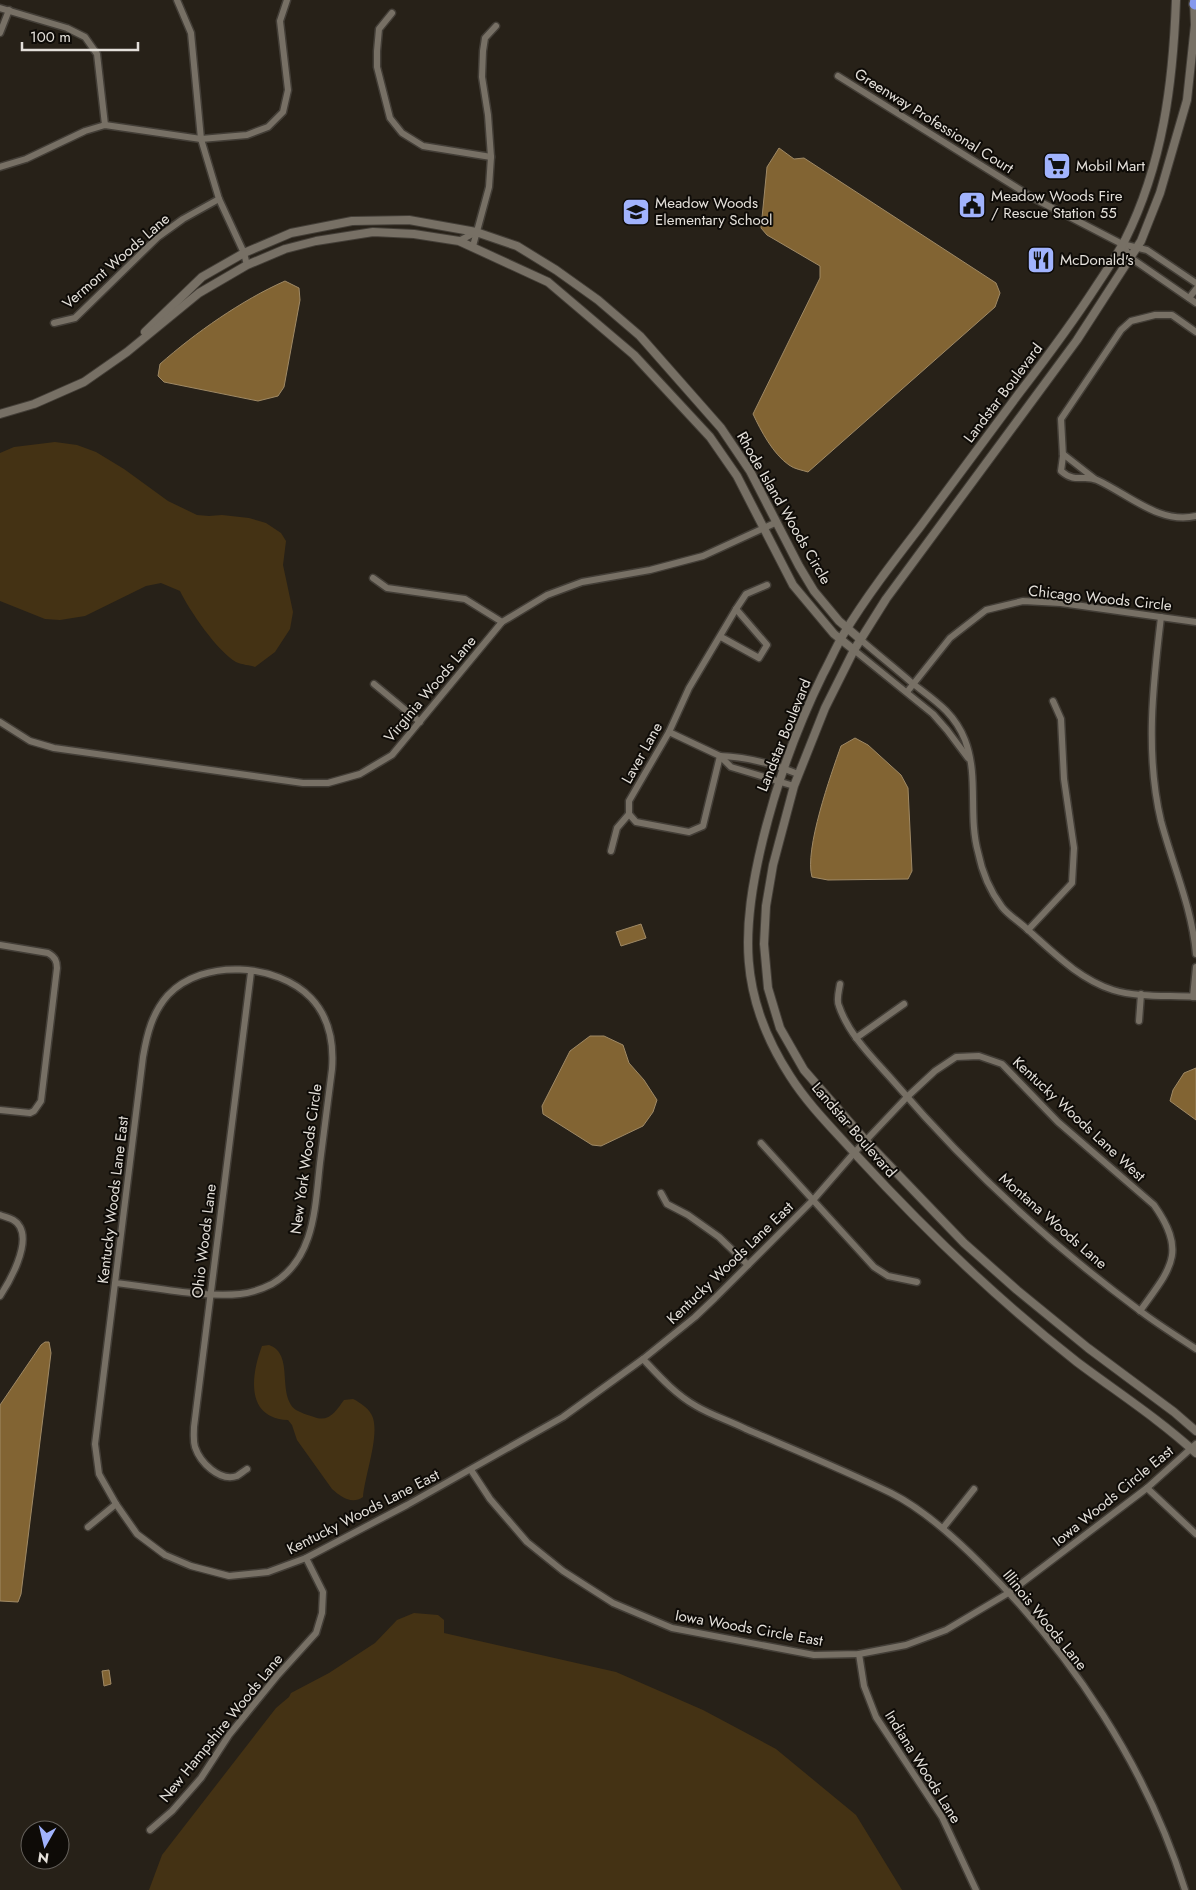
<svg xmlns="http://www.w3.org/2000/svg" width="1196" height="1890" viewBox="0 0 1196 1890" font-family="Jost,sans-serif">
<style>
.green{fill:#443214}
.water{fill:#826433;stroke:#9f8965}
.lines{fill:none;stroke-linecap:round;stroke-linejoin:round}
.minor-casing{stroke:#433e37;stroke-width:9}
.tertiary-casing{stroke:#433e37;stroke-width:10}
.motorway-casing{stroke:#433e37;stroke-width:14}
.minor{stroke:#777065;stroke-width:6}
.tertiary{stroke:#777065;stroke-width:8}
.motorway{stroke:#8699ed;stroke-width:11}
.labels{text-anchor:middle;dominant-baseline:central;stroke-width:4;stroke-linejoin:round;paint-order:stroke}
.street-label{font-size:15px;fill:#e4e0da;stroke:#0e0b07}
.poi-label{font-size:15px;fill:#e4e0da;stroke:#0e0b07;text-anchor:start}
</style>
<rect width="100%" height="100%" fill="#272118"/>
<g class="green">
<path d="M55,442L77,445L96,452L124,469L168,501L197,515L209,516L222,515L249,518L266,523L281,533L286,541L283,565L293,612L290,629L275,652L255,667C250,665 242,665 236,662C218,652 189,610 180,591L161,583L146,586L85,616L60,620L45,619L0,601V453L14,447Z"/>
<path d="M269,1345C295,1354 276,1395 296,1410C301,1413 308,1415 314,1417C329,1423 336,1411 344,1400L353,1399C361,1403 370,1409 373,1418C379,1438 365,1475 363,1497C352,1505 341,1497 332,1489L297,1440L292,1425L288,1420C245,1418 251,1375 262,1346Z"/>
<path d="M414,1613L438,1615L444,1620V1633L616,1672L703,1710L776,1749L856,1815L902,1890H149L162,1855L276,1708L289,1697L291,1693L329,1673L375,1643L397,1620Z"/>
</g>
<g class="water">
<path d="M779,148L794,159L804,158L996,283L1000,293L995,307L808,472C802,470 794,469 789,465C773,454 761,431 753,414L820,278V266L767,235L761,228L767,167Z"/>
<path d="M285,281L299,288L300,300L284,387L278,396L258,401L164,382L158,376L160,364C195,333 242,300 285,281Z"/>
<path d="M855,738L868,745L901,775L908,788L912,871L908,879L828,880L812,877C804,850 831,774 841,746Z"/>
<path d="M641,924L646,938L621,946L616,932Z"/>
<path d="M590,1036H604L623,1045L629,1063L644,1080L657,1100L653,1112L643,1126L601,1146L592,1145L543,1114L542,1106L570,1051Z"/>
<path d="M1196,1068V1120L1170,1101L1173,1090L1184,1073Z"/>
<path d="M45,1342H49L51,1353L21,1594L18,1602L0,1601V1405L41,1345Z"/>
<path d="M109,1670L111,1684L104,1686L102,1671Z"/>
</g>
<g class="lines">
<g class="minor-casing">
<g id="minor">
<path d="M177,0L191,33L201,139L219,199L244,253L247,265"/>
<path d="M0,8L67,28L85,37L97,54L105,125"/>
<path d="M392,13L379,29L377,51V67L390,118L402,133L423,146L491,157"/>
<path d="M0,33L9,10"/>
<path d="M838,76L1035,199L1122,244L1147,250L1196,283"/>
<path d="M0,167L26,159L85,131L105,125L201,139L247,135L268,127L283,112L288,90L280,21L287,0"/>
<path d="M459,241L476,232"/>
<path d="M1122,244L1131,258L1196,303"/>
<path d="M473,246L489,187L491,157L488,115L482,77L483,51L485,38L496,26"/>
<path d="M1189,298L1196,289"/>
<path d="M54,323L75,318L158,237L183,219L219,199"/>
<path d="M1196,332L1172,315H1155L1131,321L1121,330L1061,419L1063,456L1061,471C1076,484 1083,474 1097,480C1128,494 1160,525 1196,516"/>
<path d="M1063,454L1095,479"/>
<path d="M373,578L387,588L465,599L502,622"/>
<path d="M1161,617C1153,684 1145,754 1161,821C1173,866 1192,908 1196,954"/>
<path d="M721,637L759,658L767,645L736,609"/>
<path d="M860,639C877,654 895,668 912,683C934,700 954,712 965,740C979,776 968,816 978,852C982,872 990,891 1002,907C1009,916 1020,922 1028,930C1054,953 1079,979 1113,990C1139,998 1170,995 1196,997"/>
<path d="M854,650L933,714L947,730L968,758"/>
<path d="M374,684L420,722"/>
<path d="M907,692L950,638L986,610L1023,601L1061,603L1196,622"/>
<path d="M0,722L30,741L54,748L303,783H328L360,774L392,755L502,622L547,595L582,582L650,570L703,556L777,522"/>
<path d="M669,732L720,756L731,767L794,786"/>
<path d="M720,756L703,826L689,832L636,822L629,814V801L669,732L689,688L736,609L746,594L767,585"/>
<path d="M720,756C746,757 774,764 798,774"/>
<path d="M611,851L617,828L629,814"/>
<path d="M1028,930L1072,883L1074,848L1064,779L1061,719L1053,701"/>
<path d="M0,945L48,953C55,957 57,961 57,968L41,1101L34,1111L30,1113L0,1110"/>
<path d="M840,984C839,991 836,1000 839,1006C849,1036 875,1060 895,1083C967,1167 1050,1244 1139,1310C1157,1324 1177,1336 1196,1349"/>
<path d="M1193,997L1196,967"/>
<path d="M1139,1021L1141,994"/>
<path d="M856,1038L904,1004"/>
<path d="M761,1143L874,1267L888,1276L917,1282"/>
<path d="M661,1193L667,1204L688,1215L719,1237L748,1265"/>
<path d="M0,1215C8,1218 16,1219 20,1227C30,1245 10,1281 0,1296"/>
<path d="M116,1283C153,1287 203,1298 240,1294C251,1293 262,1289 272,1284C315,1259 315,1207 320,1163C324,1131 328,1100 332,1069C334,1043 330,1018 311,998C277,963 203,958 168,995C152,1013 147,1034 143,1057L95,1444L99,1474L116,1504L137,1534L165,1555L191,1566L229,1576L268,1572L306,1558L407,1505L563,1417L643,1359L695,1317L715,1298L814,1199L854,1153L907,1097L935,1071L956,1057L979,1056L1002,1064L1058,1122L1154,1205C1188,1253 1170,1269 1140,1311"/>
<path d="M643,1359C659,1376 675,1394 696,1406C711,1415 730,1421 746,1429C795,1450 844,1470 891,1493C923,1509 956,1539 981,1564C1072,1654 1147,1767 1185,1890"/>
<path d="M247,1469C244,1471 240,1474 237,1476C219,1482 200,1462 195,1447C193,1440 194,1434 194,1427L251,972"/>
<path d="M471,1470L490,1499L527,1542L563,1571L613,1603L672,1628L814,1655L859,1654L906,1645L946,1630L1010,1592L1147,1488L1196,1444"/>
<path d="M1147,1488L1196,1534"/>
<path d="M88,1527L116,1504"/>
<path d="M943,1528L974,1489"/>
<path d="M859,1654L864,1686L876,1717L942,1817L976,1890"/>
<path d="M150,1830L172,1811L201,1778L229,1735L277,1676L316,1633L322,1613L323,1592L306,1558"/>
</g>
</g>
<g class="tertiary-casing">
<g id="tertiary">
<path d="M1176,0C1173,83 1163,164 1125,240C1117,255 1107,270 1097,285C1073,322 1047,357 1020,392C987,437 953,482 920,527C893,562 866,597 843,635C836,647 830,661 823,674C797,727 777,782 763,839C741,929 738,996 790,1076C809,1106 835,1131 858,1157C926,1231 998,1300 1077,1362C1117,1392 1159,1419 1196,1453"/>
<path d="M1194,0L1195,25L1187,100L1160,193L1141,241L1077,340L886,599L854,650L825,708L794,786L773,865L766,906L764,944L768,988L780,1028L804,1070L866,1141L964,1243L1017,1290L1088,1348L1174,1412L1196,1431"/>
<path d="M145,332L202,277L244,253L291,233L352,221L409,220L476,232L517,246L556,270L598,300L640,336L721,428L750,471L799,566L814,591L839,621L860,639"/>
<path d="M0,414L34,404L84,382L127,352L199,293L247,265L285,249L316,241L373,232L414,234L459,241L548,282L634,355L710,437L737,476L793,585L834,634L854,650"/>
</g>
</g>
<g class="motorway-casing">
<path id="motorway" d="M1195,4L1196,0"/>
</g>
<use href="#minor" class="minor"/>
<use href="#tertiary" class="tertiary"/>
<use href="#motorway" class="motorway"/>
</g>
<defs>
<g id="supermarket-square" transform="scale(1.4375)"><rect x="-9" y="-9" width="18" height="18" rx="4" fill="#a1b3fd" stroke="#0e0b07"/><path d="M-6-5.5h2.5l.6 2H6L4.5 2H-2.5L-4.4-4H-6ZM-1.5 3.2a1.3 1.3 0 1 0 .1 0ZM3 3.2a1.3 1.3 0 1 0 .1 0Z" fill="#111"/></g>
<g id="civic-square" transform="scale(1.4375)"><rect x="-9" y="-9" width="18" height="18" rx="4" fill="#a1b3fd" stroke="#0e0b07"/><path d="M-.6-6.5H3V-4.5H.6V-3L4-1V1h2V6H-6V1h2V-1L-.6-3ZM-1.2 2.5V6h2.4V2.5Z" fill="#111"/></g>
<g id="school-square" transform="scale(1.4375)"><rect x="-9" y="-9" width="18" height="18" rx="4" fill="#a1b3fd" stroke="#0e0b07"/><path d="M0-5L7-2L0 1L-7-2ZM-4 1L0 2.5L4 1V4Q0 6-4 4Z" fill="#111"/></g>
<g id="restaurant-square" transform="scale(1.4375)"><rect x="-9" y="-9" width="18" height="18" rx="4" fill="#a1b3fd" stroke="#0e0b07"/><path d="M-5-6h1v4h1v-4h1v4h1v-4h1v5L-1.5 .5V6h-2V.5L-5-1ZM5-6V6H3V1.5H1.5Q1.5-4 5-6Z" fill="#111"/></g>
</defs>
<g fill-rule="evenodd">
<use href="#supermarket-square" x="1057" y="166"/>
<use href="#civic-square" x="972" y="205"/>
<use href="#school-square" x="636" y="212"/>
<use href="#restaurant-square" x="1041" y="260"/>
</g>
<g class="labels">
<g class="street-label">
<text transform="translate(934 121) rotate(32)">Greenway Professional Court</text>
<text transform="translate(116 261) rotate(-41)">Vermont Woods Lane</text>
<text transform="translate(1003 393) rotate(-53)">Landstar Boulevard</text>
<text transform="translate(784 508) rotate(60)">Rhode Island Woods Circle</text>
<text transform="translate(1100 598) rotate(6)">Chicago Woods Circle</text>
<text transform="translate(430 689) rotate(-50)">Virginia Woods Lane</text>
<text transform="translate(784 735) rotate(-68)">Landstar Boulevard</text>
<text transform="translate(642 753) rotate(-61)">Laver Lane</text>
<text transform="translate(1079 1119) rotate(43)">Kentucky Woods Lane West</text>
<text transform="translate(854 1130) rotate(49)">Landstar Boulevard</text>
<text transform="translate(306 1159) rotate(-82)">New York Woods Circle</text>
<text transform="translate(113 1200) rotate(-83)">Kentucky Woods Lane East</text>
<text transform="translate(1053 1221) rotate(41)">Montana Woods Lane</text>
<text transform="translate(204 1241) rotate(-83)">Ohio Woods Lane</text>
<text transform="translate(730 1263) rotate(-44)">Kentucky Woods Lane East</text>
<text transform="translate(1113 1496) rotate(-39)">Iowa Woods Circle East</text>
<text transform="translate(363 1512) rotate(-27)">Kentucky Woods Lane East</text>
<text transform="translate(1045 1620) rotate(51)">Illinois Woods Lane</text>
<text transform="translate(749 1628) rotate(10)">Iowa Woods Circle East</text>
<text transform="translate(221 1728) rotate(-51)">New Hampshire Woods Lane</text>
<text transform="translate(923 1767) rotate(58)">Indiana Woods Lane</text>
</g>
<g class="poi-label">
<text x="1076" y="166">Mobil Mart</text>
<text x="991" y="196">Meadow Woods Fire<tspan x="991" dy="17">/ Rescue Station 55</tspan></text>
<text x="655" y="203">Meadow Woods<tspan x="655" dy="17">Elementary School</tspan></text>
<text x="1060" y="260">McDonald's</text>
</g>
</g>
<g transform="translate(45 1845) rotate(188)"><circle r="24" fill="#0e0b07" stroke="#64605b"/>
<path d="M0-4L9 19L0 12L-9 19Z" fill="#a1b3fd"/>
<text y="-8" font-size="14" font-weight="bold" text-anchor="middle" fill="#e4e0da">N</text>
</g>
<path d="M22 42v8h116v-8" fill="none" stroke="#e4e0da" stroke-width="2.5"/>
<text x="30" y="42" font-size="15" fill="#e4e0da" stroke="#0e0b07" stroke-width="4" paint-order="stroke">100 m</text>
</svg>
